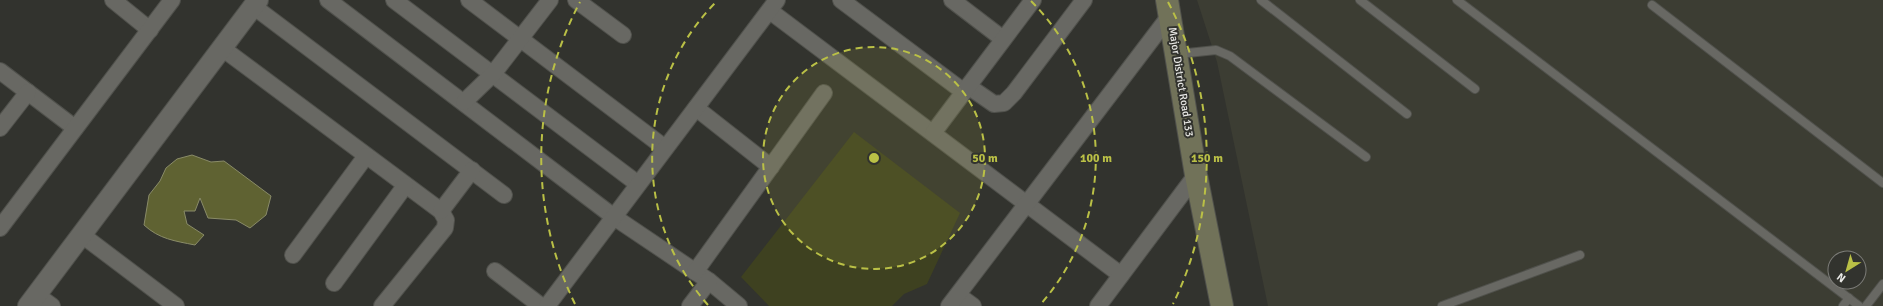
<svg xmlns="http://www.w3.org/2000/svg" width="1883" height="306" viewBox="0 0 1883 306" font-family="Signika,sans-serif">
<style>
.built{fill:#3c3d33;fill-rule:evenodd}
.green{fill:#3e4120}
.water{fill:#5f6232;stroke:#898b68}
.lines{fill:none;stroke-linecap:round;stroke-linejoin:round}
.service-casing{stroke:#50514c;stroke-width:10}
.minor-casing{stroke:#50514c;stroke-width:18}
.tertiary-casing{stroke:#50514c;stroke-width:22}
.secondary-casing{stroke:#50514c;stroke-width:24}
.service{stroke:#686863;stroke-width:8}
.minor{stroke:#686863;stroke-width:16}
.tertiary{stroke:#686863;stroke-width:20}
.secondary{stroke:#717259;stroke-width:22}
.ring{fill:none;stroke:#bac046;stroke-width:2;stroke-dasharray:7 5}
.labels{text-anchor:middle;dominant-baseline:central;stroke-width:4;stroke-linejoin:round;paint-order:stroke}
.street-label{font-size:11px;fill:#eaeae7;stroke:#32332e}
.centre{fill:#bac046;stroke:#32332e;stroke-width:2}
.ring-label{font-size:12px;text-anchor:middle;font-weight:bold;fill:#bac046;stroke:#32332e;stroke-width:4;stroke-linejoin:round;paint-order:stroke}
</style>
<rect width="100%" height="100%" fill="#32332e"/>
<path class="built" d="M1197,0H1883V306H1268L1217,62ZM1835,258H1859V282H1835Z"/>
<path class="green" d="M854,132L960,213L927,284L904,294L892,306H769L741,277Z"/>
<path class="water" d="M192,155L211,162L224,161L271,196L266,215L250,228L236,220L208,218L200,198L195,211H184L187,224L204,235L195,245C175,241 159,239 144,225L149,195L160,181L166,168L177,159Z"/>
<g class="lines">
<g class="service-casing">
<g id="service">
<path d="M1261,0L1407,114"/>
<path d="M1360,0L1475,89"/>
<path d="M1457,0L1859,306"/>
<path d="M1652,5L1883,183"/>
<path d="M1178,54L1216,50L1230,56L1366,157"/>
<path d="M1442,306L1580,255"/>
<path d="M1843,306L1849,298"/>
<path d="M1866,306L1883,284"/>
</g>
</g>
<g class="minor-casing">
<g id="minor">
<path d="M113,0L150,30"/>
<path d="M328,0L614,217L709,281L739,306"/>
<path d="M394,0L638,184"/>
<path d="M469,0L665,148"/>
<path d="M576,0L623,35"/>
<path d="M841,0L964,92"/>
<path d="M952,0L1003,39"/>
<path d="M253,6L504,195"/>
<path d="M770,11L1121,275"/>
<path d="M222,48L441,211L446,220L445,228L382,306"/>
<path d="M0,71L75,128"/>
<path d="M968,86L994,104L1004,103L1014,93L1084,0"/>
<path d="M464,102L493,74L550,0"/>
<path d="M696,108L771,167"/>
<path d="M0,128L28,92"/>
<path d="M933,133L1033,0"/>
<path d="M441,211L472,170"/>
<path d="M0,228L172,0"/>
<path d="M82,235L176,306"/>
<path d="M293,255L366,156"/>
<path d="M495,271L541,306"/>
<path d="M695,272L824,93"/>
<path d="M334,283L405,186"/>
<path d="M37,295L52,306"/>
<path d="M958,295L973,306"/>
<path d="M547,306L777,0"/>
<path d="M690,306L709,281"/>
<path d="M949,306L1171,14"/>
<path d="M1098,306L1196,175"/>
</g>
</g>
<g class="tertiary-casing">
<path id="tertiary" d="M28,306L258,0"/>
</g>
<g class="secondary-casing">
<path id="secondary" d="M1167,0L1196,175L1222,306"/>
</g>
<use href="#service" class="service"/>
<use href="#minor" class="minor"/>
<use href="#tertiary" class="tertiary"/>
<use href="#secondary" class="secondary"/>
</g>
<circle cx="874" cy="158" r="111" fill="#bac046" fill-opacity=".12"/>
<g class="ring">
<circle cx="874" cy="158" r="111"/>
<path d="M708 305A222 222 0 0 1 717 1M1031 1A222 222 0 0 1 1040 305"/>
<path d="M575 304A333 333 0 0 1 580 2M1168 2A333 333 0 0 1 1173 304"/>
</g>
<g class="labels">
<g class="street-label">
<text transform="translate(1181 82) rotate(81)">Major District Road 133</text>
</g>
</g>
<circle cx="874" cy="158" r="6" class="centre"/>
<g class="ring-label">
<text x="985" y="162">50 m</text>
<text x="1096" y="162">100 m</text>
<text x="1207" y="162">150 m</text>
</g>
<g transform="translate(1847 270) rotate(217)"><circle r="19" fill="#32332e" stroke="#7c7c78"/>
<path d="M0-3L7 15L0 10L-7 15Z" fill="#bac046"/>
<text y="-6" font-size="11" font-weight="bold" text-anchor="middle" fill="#eaeae7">N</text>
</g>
</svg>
